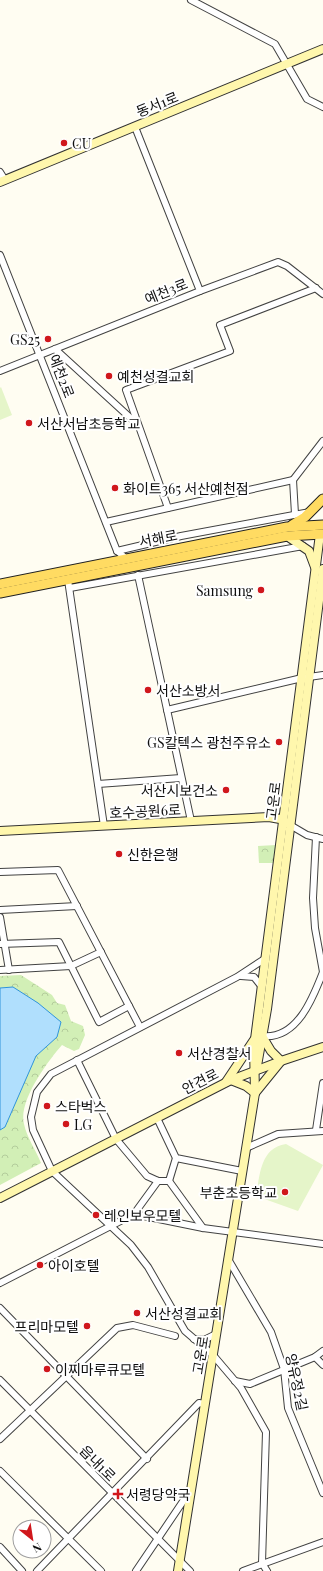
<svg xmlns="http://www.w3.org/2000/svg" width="323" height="1571" viewBox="0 0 323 1571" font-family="'Playfair Display','Noto Sans KR',serif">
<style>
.park{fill:url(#park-crowns)}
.pitch{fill:#e5f5c9}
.water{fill:#b0dffd;stroke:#2f94dc}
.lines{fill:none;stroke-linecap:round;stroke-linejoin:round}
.street-casing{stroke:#424242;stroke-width:8}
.secondary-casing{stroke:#313131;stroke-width:10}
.primary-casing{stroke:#202020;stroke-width:11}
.street{stroke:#fff;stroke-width:6}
.secondary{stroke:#fff7ad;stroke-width:8}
.primary{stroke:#ffdb62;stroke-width:9}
.poi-dot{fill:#d0171c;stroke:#fff;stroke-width:1.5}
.labels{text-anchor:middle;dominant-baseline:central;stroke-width:4;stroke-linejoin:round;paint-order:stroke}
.street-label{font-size:14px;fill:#0f0f0f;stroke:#fff}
.poi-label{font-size:14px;fill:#0f0f0f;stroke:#fff;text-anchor:start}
</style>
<defs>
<pattern id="park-crowns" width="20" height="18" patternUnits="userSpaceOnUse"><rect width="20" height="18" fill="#d2efb6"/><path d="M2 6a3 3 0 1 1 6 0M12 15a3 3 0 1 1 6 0" fill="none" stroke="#b3cc9b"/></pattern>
</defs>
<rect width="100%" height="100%" fill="#fffdf2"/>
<g class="park">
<path d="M276,845V863H259L258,846Z"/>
<path d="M21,975L52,995L57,1003L65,1005L71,1021L83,1026L85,1035L79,1049L74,1051L62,1045C48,1061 18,1101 24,1124C27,1138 36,1150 41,1163L0,1185V976Z"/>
</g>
<g class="pitch">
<path d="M1,387L12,415L0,420V388Z"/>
<path d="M286,1144L323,1165L298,1211L256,1196C260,1175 260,1148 286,1144Z"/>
</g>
<path class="water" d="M13,987L38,1003L61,1022L57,1037L36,1056L5,1127L0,1130V988Z"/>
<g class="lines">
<g class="street-casing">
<g id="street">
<path d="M191,0L275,44L307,99L323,107"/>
<path d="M0,172L5,180"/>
<path d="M0,255L117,551L127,559"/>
<path d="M200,291L278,262L287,266L323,294"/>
<path d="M55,349L137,424"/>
<path d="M0,371L200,291L135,127"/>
<path d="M293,480L295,514"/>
<path d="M168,508L126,390L230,351L220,325L316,288"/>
<path d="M106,522L293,480L323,441"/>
<path d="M117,551L181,536L310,512"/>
<path d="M138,575L191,821"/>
<path d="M68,580L104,826"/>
<path d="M70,588L303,546"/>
<path d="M167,710L302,678L323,675"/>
<path d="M98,784L181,778"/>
<path d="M290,825L307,835L323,839"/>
<path d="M316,837L313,898L315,928L323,972"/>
<path d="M0,872L58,870L140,1027"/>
<path d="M0,910L77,906"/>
<path d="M0,917L9,970"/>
<path d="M0,944L59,942L99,1022L129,1006"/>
<path d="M266,958L237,977L51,1074L37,1092L31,1117L33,1130L52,1171L131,1245L148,1267L185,1331L213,1355L241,1388L266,1432L262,1563L267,1571"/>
<path d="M0,970L71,966L101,952"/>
<path d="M241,976L254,977L262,987"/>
<path d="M262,1036C297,1040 313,998 323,972"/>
<path d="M77,1060L116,1139L147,1176L158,1181H169"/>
<path d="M157,1118L176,1158L242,1171"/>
<path d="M316,1130L323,1083"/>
<path d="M246,1148L278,1134L323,1131"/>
<path d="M169,1181L203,1228"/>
<path d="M169,1181L176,1158"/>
<path d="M134,1214L158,1181"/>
<path d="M228,1259L271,1332L284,1369L288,1408L323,1493"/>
<path d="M0,1283L134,1214L203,1228L323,1244"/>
<path d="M0,1308L147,1459"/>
<path d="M194,1339L204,1340L216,1334"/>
<path d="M315,1357L323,1365"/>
<path d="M0,1380L190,1571"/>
<path d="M235,1381L250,1384L315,1357L323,1351"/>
<path d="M0,1439L117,1328L133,1325L175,1336"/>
<path d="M0,1471L101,1571"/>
<path d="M0,1547L22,1571"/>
<path d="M37,1571L199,1403L205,1404"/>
<path d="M136,1571L190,1491"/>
<path d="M243,1571L323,1542"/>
</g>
</g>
<g class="secondary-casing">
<g id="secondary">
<path d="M0,182L323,49"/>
<path d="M287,536L309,551L315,567"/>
<path d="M0,831L269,817L280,819L287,823"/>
<path d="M262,1036L271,1051L281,1061"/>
<path d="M257,1066L267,1009L323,569"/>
<path d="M231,1080L246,1086L255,1093"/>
<path d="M226,1082L254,1040"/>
<path d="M255,1093L281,1061"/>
<path d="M0,1198L231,1080L281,1061L323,1047"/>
<path d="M178,1571L255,1093L254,1047L320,534"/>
</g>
</g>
<g class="primary-casing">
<g id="primary">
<path d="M292,525L305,517L323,499"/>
<path d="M0,584L287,527L323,525"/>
<path d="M0,593L287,536L323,534"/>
</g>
</g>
<use href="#street" class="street"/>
<use href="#secondary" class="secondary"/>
<use href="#primary" class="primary"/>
</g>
<g class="poi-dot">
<circle cx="64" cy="143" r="4"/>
<circle cx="48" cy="339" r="4"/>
<circle cx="109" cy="376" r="4"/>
<circle cx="29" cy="423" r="4"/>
<circle cx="115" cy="488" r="4"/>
<circle cx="261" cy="590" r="4"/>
<circle cx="148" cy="690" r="4"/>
<circle cx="279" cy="742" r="4"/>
<circle cx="226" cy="790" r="4"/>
<circle cx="119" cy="854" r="4"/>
<circle cx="179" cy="1053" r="4"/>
<circle cx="47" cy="1106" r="4"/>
<circle cx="66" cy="1124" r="4"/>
<circle cx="285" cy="1192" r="4"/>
<circle cx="96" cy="1215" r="4"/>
<circle cx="40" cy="1265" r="4"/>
<circle cx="137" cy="1313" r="4"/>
<circle cx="87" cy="1326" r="4"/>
<circle cx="47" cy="1369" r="4"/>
<path d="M116 1488h4v4h4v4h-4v4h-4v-4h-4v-4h4z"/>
</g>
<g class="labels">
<g class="street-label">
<text transform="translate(157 104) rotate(-22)">동서1로</text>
<text transform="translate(166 291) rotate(-22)">예천3로</text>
<text transform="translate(62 376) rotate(69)">예천2로</text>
<text transform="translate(158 538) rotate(-11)">서해로</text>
<text transform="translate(273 801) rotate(-83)">고운로</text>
<text transform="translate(145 811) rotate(-3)">호수공원6로</text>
<text transform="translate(200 1081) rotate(-27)">안견로</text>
<text transform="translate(200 1355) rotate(-81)">고운로</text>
<text transform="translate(297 1382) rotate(78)">양유정2길</text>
<text transform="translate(98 1463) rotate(45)">읍내1로</text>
</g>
<g class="poi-label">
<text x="72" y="143">CU</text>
<text x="40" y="339" text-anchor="end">GS25</text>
<text x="117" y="376">예천성결교회</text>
<text x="37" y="423">서산서남초등학교</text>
<text x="123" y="488">화이트365 서산예천점</text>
<text x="253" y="590" text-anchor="end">Samsung</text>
<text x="156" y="690">서산소방서</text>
<text x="271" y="742" text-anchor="end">GS칼텍스 광천주유소</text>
<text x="218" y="790" text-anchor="end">서산시보건소</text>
<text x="127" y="854">신한은행</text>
<text x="187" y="1053">서산경찰서</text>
<text x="55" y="1106">스타벅스</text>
<text x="74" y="1124">LG</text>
<text x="277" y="1192" text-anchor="end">부춘초등학교</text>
<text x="104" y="1215">레인보우모텔</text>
<text x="48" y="1265">아이호텔</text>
<text x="145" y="1313">서산성결교회</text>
<text x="79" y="1326" text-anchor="end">프리마모텔</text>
<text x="55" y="1369">이찌마루큐모텔</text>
<text x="126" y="1494">서령당약국</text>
</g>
</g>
<g transform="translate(32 1539) rotate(150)"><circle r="19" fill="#ffffff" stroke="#9f9f9f"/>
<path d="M0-3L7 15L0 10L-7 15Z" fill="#d0171c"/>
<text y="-6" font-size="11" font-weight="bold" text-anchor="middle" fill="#0f0f0f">N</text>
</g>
</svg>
